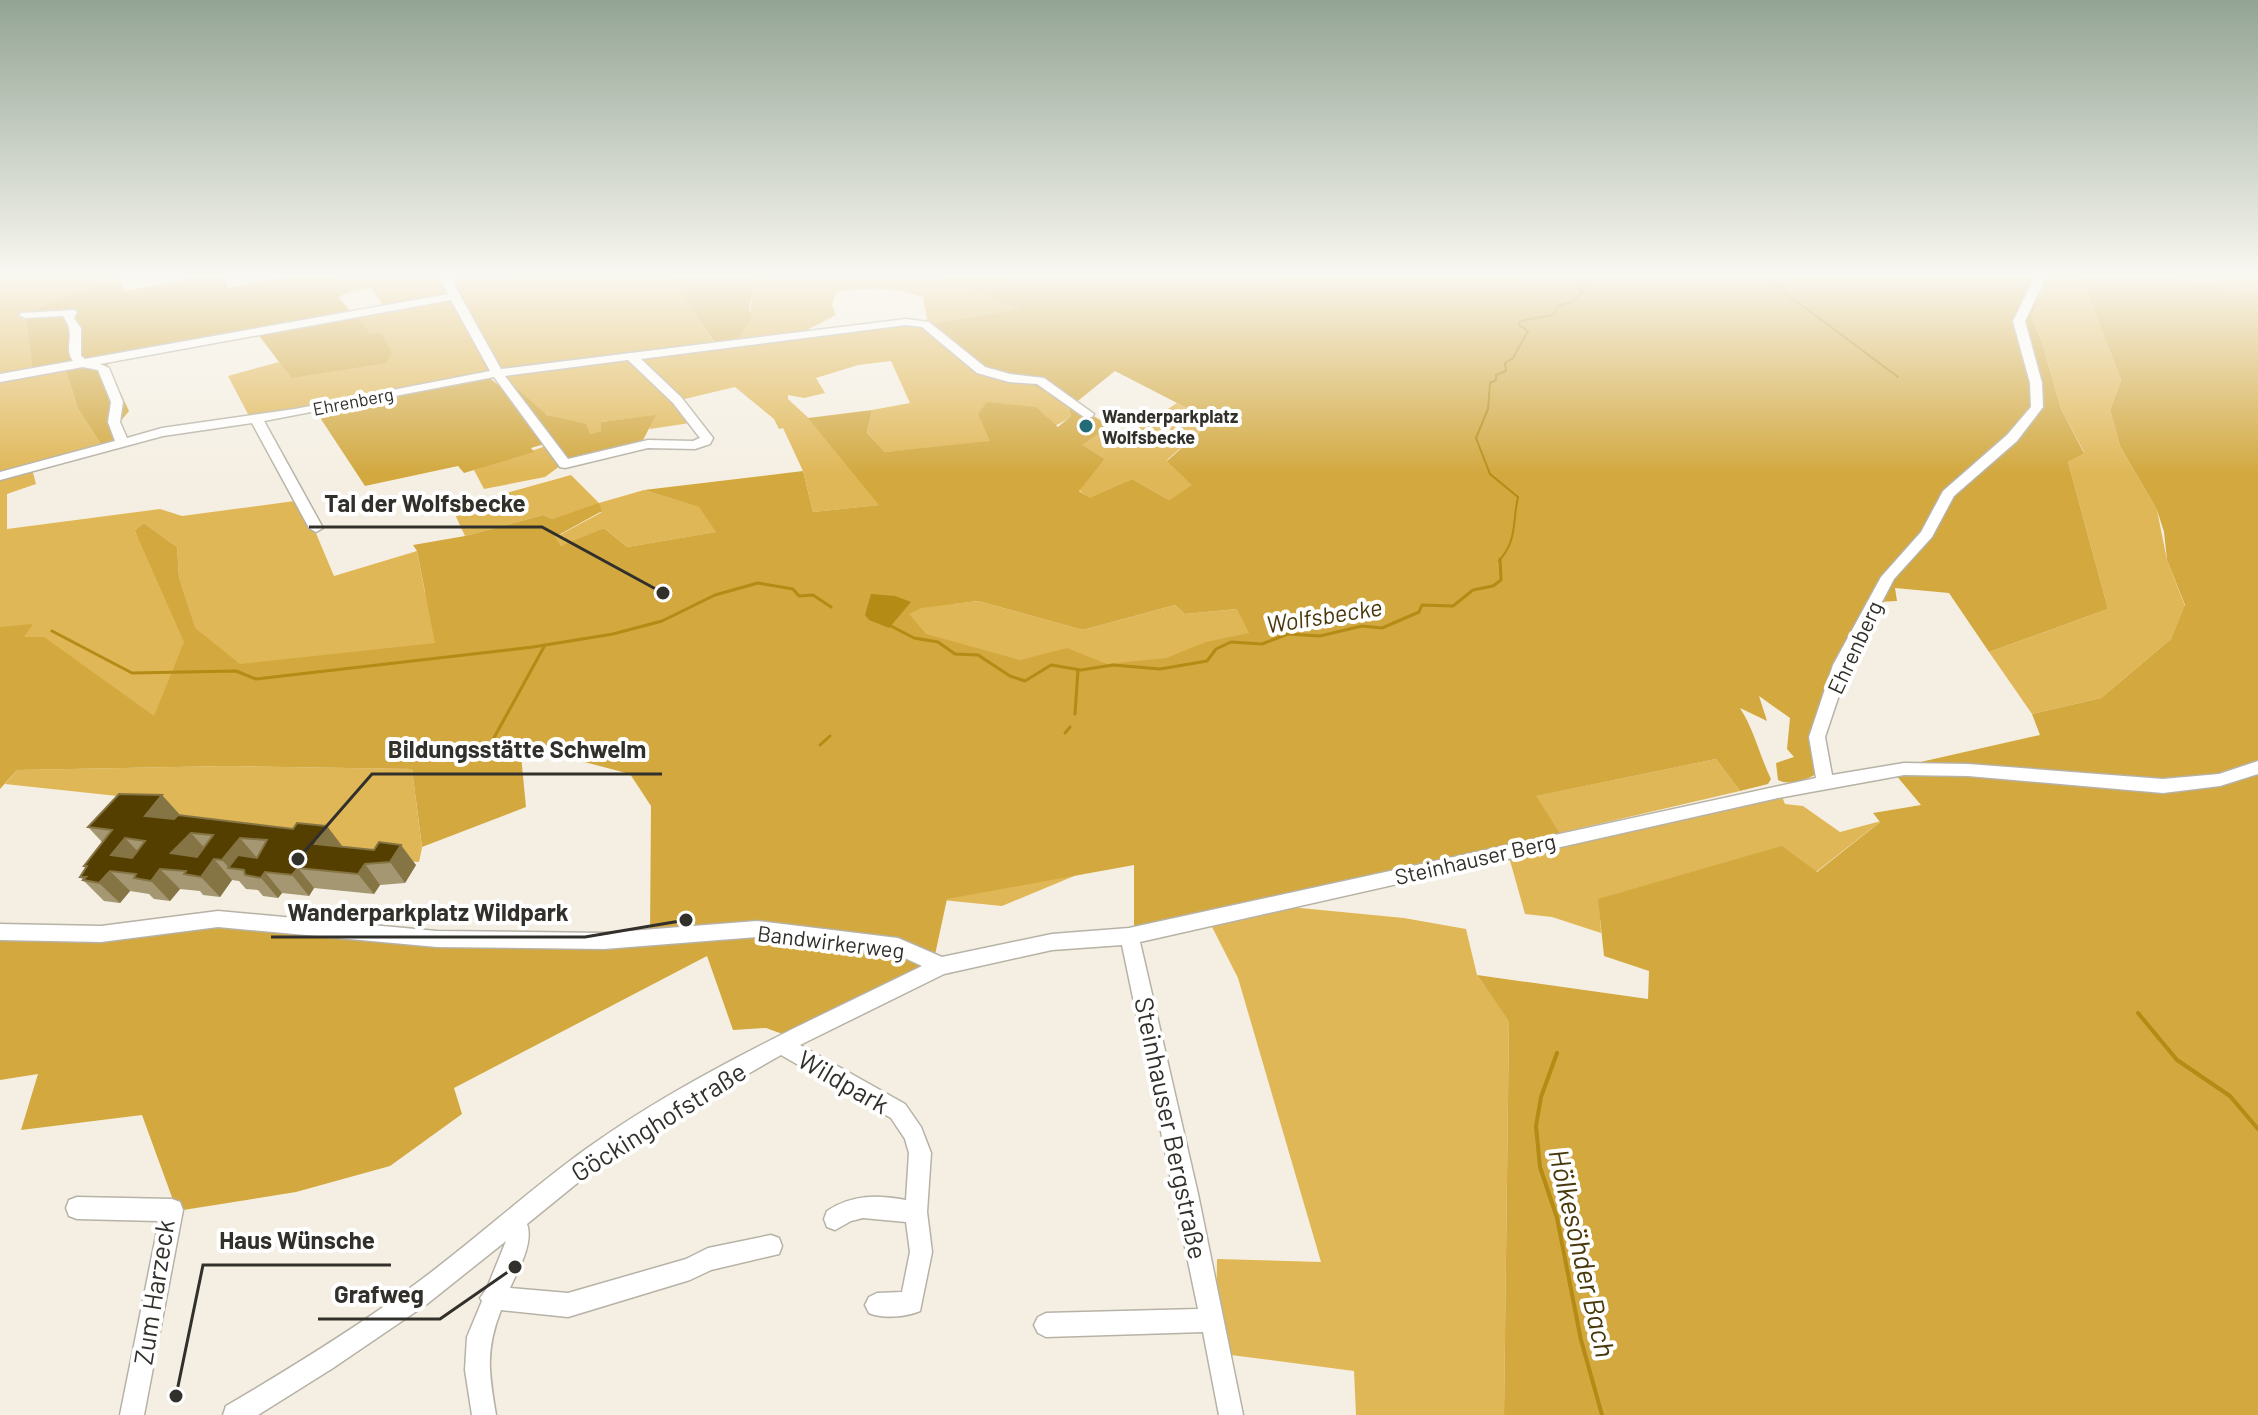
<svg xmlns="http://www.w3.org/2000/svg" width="2258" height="1415" viewBox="0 0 2258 1415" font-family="Barlow,sans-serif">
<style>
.green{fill:#e0b757;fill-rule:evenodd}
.forest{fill:#d2a83f;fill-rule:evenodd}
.water{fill:#b48b15}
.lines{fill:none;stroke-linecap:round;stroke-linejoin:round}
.stream-far2{stroke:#b48b15;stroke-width:2}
.stream-far1{stroke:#b48b15;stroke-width:3}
.stream{stroke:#b48b15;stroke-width:4}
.minor-casing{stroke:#b7b2a6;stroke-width:3}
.minor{fill:#fff;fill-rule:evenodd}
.wall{fill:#a59772}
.shaded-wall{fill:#857444}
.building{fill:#553f00;stroke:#857444;stroke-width:2;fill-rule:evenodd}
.poi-dot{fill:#236c77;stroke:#fff;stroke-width:3}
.labels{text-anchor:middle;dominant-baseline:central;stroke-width:8;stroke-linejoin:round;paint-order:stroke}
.far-street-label{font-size:18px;fill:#32302b;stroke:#fff}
.far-poi-label{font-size:18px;font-weight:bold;fill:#32302b;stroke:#fff;text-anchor:start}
.street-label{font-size:22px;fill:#32302b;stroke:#fff}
.water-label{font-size:24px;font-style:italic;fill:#49380b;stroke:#fff}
.near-street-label{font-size:26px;fill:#32302b;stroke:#fff}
.near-water-label{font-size:28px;font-style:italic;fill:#49380b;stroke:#fff}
.leader{fill:none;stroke:#32302b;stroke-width:3}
.callout-dot{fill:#32302b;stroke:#fff;stroke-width:3}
.callout-label{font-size:24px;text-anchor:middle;font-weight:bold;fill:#32302b;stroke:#fff;stroke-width:8;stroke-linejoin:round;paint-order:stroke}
</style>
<rect width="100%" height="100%" fill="#f5efe3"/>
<g class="green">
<path d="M0,277H124L119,283L100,284L71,297L66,371L78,409L104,449L32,469L36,484L7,494V529L160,509L182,516L302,500L334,576L417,551L425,593L725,539L952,604L978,601L1083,630L1175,605L1185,614L1237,609L1498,279L1079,874L1002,906L942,900L855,657L140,743L0,652ZM144,523L177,547L179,577L191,616L135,532Z"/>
<path d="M336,277H672L717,347L734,345C751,318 750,307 757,277H938L1021,309L928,324L923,297C894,287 866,287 836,292L832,305L836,315L801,333L907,323L930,326L1068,405L1071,416C1037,445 932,447 885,452L867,433L872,410L910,403L891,361L858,365L816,378L825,393L804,398L788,395V399L814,423L880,505L813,512L803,471L783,428L779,429L774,419L735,387L676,401L690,423L650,429L648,426L655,416L601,422L602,431L590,434C577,422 564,423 550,416C534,409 512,387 502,374L629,357L496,373L250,418L228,376L279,362L291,378L370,334L353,315L386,309L371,288L348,293Z"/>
<path d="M2047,277H2081L2121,380L2110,410L2120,446L2157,510L2167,560L2185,606L2171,639L2101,698L2032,714L1989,652L2108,609L2068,462L2084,452L2061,409L2042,342L2032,319Z"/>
<path d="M2165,277H2258V293L2165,278Z"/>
<path d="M1177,403L1212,421L1167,460L1193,485L1169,500L1132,479L1090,499L1079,490L1105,459L1081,445L1110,426L1128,434Z"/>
<path d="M549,445L560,466L545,477L484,489L474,470Z"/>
<path d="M571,475L599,503L644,490L700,507L717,532L627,547L604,528L562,547L554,538L602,512L553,519L543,515L465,536L452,508Z"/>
<path d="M1716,759L1740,791L1560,833L1535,796Z"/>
<path d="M228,766L412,769L422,848L419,862L394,861L344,846L312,843L158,812L136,798L5,784L17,770Z"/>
<path d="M1781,794L1785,804L1803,806L1840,832L1881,821L1816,872L1599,899L1601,933L1552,917L1525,914L1509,857Z"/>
<path d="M1290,907L1404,918L1466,929L1477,975L1509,1020L1504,1415H1356L1354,1371L1223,1354L1216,1319L1217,1259L1321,1262L1238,978L1210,923Z"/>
</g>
<g class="forest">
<path d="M181,277H224L228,288L285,277H336L348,293L338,297L370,333H381L392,353L386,363L291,378L258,334L106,361L129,411L120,422L125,441L104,449L78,409L66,371L33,370L26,313L100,284L119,283L125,291L179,281Z"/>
<path d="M671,277H757L749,309L751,318L736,342L715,343Z"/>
<path d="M938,277H2034L2044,282L2032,319L2042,342L2061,409L2084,453L2068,462L2108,609L1989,652L1949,593L1895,588L1897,601L1877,602L1830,694L1818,773C1807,780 1789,786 1778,780L1776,763L1794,757L1787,749L1790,718L1759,696L1767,721L1740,708C1755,732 1759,754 1771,779L1768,784L1740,791L1716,759L1536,796L1560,833L1134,930V865L947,899L933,964L788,1036L766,1028L733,1030L707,956L454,1088L462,1114L390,1166L296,1192L177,1211L142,1115L21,1130L38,1074L0,1080V937L248,926L405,940L650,934L651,806L630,774L520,745L526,807L422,847L412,769L228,766L17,770L0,789V627L33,624L24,637H44L154,716L184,642L135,531L144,523L177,547L179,577L195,628L240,664L435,643L417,551L413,545L465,536L543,515L553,519L599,503L602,511L555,537L561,546L604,528L627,547L716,532L699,507L644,490L803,471L813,512L879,505L808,418L872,410L867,433L885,452L990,441L978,414L987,402L1036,407L1058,427L1071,416L1068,405L1022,379L979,369L928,324L1020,309ZM1115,371L1212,421L1167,461L1192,485L1169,500L1132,479L1090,498L1079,491L1105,459L1082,445L1110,426L1074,404ZM978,601L1083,630L1175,605L1185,614L1237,609L1249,633L1206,642L1166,658L1107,664L1067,648L1020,660L926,634L909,614L921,608Z"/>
<path d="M2081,277H2165L2258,293V1415H1504L1509,1021L1477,975L1648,999L1649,971L1604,956L1598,899L1782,846L1817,872L1880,822L1873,813L1921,805L1895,774L1894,768L2040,735L2032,714L2101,698L2171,639L2185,605L2167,560L2164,532L2157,510L2120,446L2110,410L2121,380Z"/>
<path d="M487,376L497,384L515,387L547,415L586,424L590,434L601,431V422L656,415L641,444L567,463L551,442L531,448L534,452L464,473L458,466L365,486L315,410Z"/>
</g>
<path class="water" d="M871,594L895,596L911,602L889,628L869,620L865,615Z"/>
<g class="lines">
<g class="stream-far2">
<path d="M1764,277L1898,377"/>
<path d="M1499,561C1518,539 1512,523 1518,497L1490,474L1476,438L1488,409L1490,383L1496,380V375L1506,371L1505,363L1513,358L1528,331L1519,325L1520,321L1553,315L1558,306L1572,302L1583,292L1577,287L1579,283H1587L1588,277"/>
</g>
<g class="stream-far1">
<path d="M891,626L914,638L938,642L955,654L978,655L1010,676L1025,681L1051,665L1081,670L1113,665L1160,669L1207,661L1216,649L1231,642L1262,644L1288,634L1320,636L1362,626L1382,628L1419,612L1422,605L1453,606L1473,590L1493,586L1501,580L1500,559"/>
<path d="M52,631L132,673L236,671L256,679L533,647L613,634L662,621L715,595L758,583L793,589L799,596L813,595L831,607"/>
<path d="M1075,714L1078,670"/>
<path d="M1065,733L1070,727"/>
<path d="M820,745L830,736"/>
<path d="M481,750L490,745L545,645"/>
</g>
<g class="stream">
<path d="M2138,1013L2177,1060L2230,1096L2258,1129"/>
<path d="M1557,1053L1541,1097L1536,1126L1540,1167L1557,1218L1581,1340L1602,1415"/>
</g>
<g class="minor-casing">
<g id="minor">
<path d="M439,277H450L501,369L906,319L929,322L985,367L1010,374L1044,378L1094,414L1092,417H1084L1037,384L1009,382L977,373L922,327L906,325L641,359L681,397L713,438L710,444L695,449L648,448L565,468L560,467L494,377L264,421L323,528L316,532L309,528L252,423L163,436L0,480V472L115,441L108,422L111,402L98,370L83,367L0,382V374L73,361C65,350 72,340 69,328C68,323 65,320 63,316L25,318L19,315L21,313L75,310L77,312L74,318L81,328V356L85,359L448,294ZM451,300L490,371L295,409L162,428L127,438L120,422L123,402L109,368L100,364ZM628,360L673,403L700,438L693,441L648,440L568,459L505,376Z"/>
<path d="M2035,277H2046L2025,321L2042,383L2043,407L2017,441L1954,496L1932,537L1894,579L1849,665L1825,737L1832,775L1904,763L1968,764L2163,779L2219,774L2258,761V774L2220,786L2163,793L1968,776L1904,775L1778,798L1140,942L1198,1194L1243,1415H1219L1203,1332L1046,1337L1038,1333L1034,1325L1038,1317L1046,1313L1198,1309L1122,945L1052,950L944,974L800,1045L905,1104L921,1127L931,1153L927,1212L932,1252L920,1311C906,1317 883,1319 869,1313L865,1305L869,1297L877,1293L902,1292L910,1252L906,1222L863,1218L851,1221L835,1230L827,1227L824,1219L827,1211C853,1194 877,1195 906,1200L909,1153L905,1139L891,1118L781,1055L669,1119L602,1163L527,1224C534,1243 518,1270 510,1288L568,1293L686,1259L708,1248L771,1235L779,1238L782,1246L779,1254L711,1270L690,1280L568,1317L501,1310C485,1351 489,1373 496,1415H472L465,1370L467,1337L482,1301L480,1298L487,1288L506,1241L427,1304L333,1368L258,1415H223L226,1406C289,1369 351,1331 410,1288C471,1244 525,1193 586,1149C689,1075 808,1022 922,966L896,954L757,937L604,949L437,947L218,927L101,942L0,940V924L101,926L218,911L437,931L604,933L757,921L898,938L942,957L1052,934L1129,928L1816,778L1809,737L1833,665L1881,577L1921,532L1943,491L2007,435L2031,407L2030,383L2013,321Z"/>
<path d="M77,1197L172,1199L180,1202L183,1210L144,1415H120L159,1221L77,1219L69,1216L66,1208L69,1200Z"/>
</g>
</g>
<use href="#minor" class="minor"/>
</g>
<path class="wall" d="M181,816L343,847L416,865L405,883L380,885L374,894L314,888L309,896L282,893L278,898L263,896L258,890L246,889L239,881L232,880L220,897L203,895L200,891L180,889L170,901L154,899L149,894L130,891L120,903L104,901L80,877L86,868L84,866L102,842L88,827Z"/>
<g class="shaded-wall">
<path d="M162,795L181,816L165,837L145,816Z"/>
<path d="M327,826L343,847L315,844Z"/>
<path d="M191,833L209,853L190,874L171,853Z"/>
<path d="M125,838L145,859L111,855Z"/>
<path d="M240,838L257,858L229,868L222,860Z"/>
<path d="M401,845L416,865L405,883L390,862Z"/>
<path d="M214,859L232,880L220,897L201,877Z"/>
<path d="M365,864L380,885L374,894L358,874Z"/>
<path d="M298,868L314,888L309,896L292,875Z"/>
<path d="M160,869L180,889L170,901L151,881Z"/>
<path d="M110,871L130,891L120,903L99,883Z"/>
<path d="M265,872L282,893L278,898L261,878Z"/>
</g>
<path class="building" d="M119,794L162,795L145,816L174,819L178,815L293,829L297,823L327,826L315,844L374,850L379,842L401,845L390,862L365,864L358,874L298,868L292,875L265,872L261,878L245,875L244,870L228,868L238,855L257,858L267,840L240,838L222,860L214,859L201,877L184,874L186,871L160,869L151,881L134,878L136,874L110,871L99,883L83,880L86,877H80L87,866H84L112,830L88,827ZM191,833L213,835L197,857L171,853ZM125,838L145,841L132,858L111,855Z"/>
<linearGradient id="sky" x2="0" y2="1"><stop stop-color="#93a494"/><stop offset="0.58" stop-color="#faf8f2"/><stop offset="1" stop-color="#faf8f2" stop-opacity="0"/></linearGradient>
<rect width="2258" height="475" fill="url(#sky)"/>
<circle class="poi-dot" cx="1086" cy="426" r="8"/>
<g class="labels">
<g class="far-street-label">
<text transform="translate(353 401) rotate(-11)">Ehrenberg</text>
</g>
<g class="far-poi-label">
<text x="1102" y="416">Wanderparkplatz<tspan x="1102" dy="21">Wolfsbecke</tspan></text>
</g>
<g class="street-label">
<text transform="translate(1854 647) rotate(-65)">Ehrenberg</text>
<text transform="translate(1475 858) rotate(-13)">Steinhauser Berg</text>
<text transform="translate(831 941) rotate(7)">Bandwirkerweg</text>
</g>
<g class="water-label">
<text transform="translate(1324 615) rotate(-9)">Wolfsbecke</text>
</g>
<g class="near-street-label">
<text transform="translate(844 1081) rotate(30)">Wildpark</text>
<text transform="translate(658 1121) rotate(-32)">Göckinghofstraße</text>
<text transform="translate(1172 1128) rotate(78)">Steinhauser Bergstraße</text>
<text transform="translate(153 1292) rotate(-81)">Zum Harzeck</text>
</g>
<g class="near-water-label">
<text transform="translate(1583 1253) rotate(77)">Hölkesöhder Bach</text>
</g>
</g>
<path class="leader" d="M663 593L542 527H309M298 859L372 774H662M686 920L585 937H271M176 1396L203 1265H391M515 1267L440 1319H318"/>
<g class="callout-dot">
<circle cx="663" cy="593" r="8"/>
<circle cx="298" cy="859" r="8"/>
<circle cx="686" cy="920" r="8"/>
<circle cx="176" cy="1396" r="8"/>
<circle cx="515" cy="1267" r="8"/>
</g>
<g class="callout-label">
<text x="425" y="512">Tal der Wolfsbecke</text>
<text x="517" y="758">Bildungsstätte Schwelm</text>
<text x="428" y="921">Wanderparkplatz Wildpark</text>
<text x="297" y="1249">Haus Wünsche</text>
<text x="379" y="1303">Grafweg</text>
</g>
</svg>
